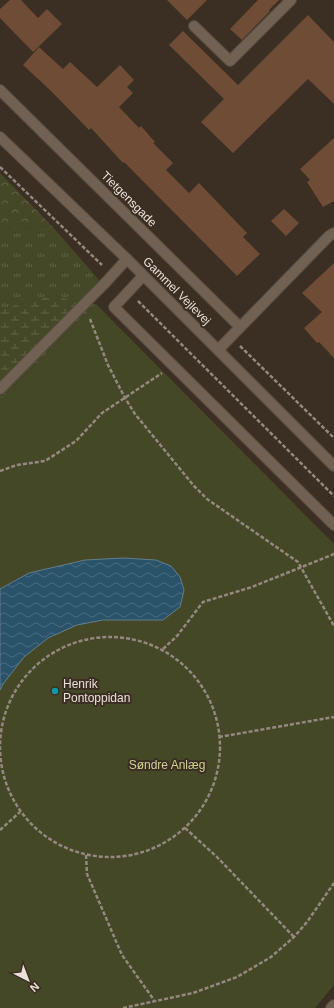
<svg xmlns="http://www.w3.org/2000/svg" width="334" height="1008" viewBox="0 0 334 1008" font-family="Arial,sans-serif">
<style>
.grass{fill:url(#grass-tufts)}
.forest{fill:url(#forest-crowns)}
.wetland{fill:url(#wetland-marsh)}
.green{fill:#454827}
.water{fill:url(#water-waves);stroke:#637d8b}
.building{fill:#6f4c35}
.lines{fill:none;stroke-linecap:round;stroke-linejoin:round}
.service-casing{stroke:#564b40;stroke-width:12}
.minor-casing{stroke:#564b40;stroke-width:12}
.tertiary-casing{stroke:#564b40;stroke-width:12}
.path{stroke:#94897f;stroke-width:2.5;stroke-dasharray:4 2;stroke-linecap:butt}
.service{stroke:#706153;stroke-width:10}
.minor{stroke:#706153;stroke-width:10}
.tertiary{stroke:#706153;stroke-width:10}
.culture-dot{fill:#0f9aa8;stroke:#3b2e22;stroke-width:1.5}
.labels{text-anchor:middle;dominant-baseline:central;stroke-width:4;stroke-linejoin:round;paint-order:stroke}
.street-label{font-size:12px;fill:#e9e0d9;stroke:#3b2e22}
.poi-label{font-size:12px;fill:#e9e0d9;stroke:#3b2e22;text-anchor:start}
.park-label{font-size:12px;fill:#ccd38f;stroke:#3b2e22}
</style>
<defs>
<pattern id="grass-tufts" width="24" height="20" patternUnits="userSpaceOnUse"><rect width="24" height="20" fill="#454827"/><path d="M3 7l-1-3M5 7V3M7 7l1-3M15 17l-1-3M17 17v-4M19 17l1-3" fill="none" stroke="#606246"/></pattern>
<pattern id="forest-crowns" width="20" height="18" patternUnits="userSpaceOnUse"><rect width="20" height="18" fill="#454827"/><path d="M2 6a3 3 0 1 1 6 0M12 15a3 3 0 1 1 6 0" fill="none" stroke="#606246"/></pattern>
<pattern id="wetland-marsh" width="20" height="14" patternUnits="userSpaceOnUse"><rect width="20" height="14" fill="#454827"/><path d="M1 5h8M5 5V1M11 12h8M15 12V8" fill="none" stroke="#606246"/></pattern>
<pattern id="water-waves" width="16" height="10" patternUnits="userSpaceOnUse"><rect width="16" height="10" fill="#2a536a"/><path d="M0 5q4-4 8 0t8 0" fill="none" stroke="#496b7f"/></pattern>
</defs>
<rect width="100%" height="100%" fill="#3b2e22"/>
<path class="grass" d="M52,226L99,280L78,303L55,295L0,309V229Z"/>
<path class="forest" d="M0,173L52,226L0,229Z"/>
<path class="wetland" d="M55,295L78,303L96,304L0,400V309Z"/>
<path class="green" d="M96,304L334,544V985L315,1008H0V400Z"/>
<path class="water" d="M123,558L156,560L171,566L180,577L184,590L180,607L163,620H103L77,625L48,638L24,657L3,684L0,690V589L29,573L85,560Z"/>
<g class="building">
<path d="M10,0H21L38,18L47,9L62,24L33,52L0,18V9Z"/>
<path d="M167,0H207L187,20Z"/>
<path d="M258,0H279L269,10L270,11L242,40L230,29Z"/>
<path d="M308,15L334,42V104L308,79L233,153L201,122L224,99L169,45L183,31L238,85Z"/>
<path d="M39,47L63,69L70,62L97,87L120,65L134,80L127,87L133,93L119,107L139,128L141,126L155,142L153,143L173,163L166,170L189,193L199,183L247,233L243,237L260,254L237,276L124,162L123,163L91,128L89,130L51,91L23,65Z"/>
<path d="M334,138V201L323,207L307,182L310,180L300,169Z"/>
<path d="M284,209L299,223L286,236L271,221Z"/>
<path d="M334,263V358L319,342L317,343L304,328L322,312L302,293Z"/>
</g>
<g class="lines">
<g class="service-casing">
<g id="service">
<path d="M194,26L230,61L291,0"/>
<path d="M143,276L114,307L334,525"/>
<path d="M0,389L106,282L127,259"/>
</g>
</g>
<g class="minor-casing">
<g id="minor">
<path d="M0,90L240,327"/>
<path d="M218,350L329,236L334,233"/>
</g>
</g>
<g class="tertiary-casing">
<g id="tertiary">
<path d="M0,137L127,259L334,466"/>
<path d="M331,1008L334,1005"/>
</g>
</g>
<g class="path">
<path d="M0,167L102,265"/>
<path d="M138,301L334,496"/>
<path d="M90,319L108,365L125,398L135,414L194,486L207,499L298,562L334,626"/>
<path d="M240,346L334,438"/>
<path d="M0,471L17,465L45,461L76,441L102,413L162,373"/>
<circle cx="110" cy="747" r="110"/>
<path d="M163,649L177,636L203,602L252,587L334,554"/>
<path d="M219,737L334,717"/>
<path d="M185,828L217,857L294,937"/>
<path d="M0,830L20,812"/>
<path d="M86,855L87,874L122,955L154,1000"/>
<path d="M123,1008L193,993L237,977L271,957L294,937L307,922L334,883"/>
</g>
<use href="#service" class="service"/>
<use href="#minor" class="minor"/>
<use href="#tertiary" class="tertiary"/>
</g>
<circle class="culture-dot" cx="55" cy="691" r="4"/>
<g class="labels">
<g class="street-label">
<text transform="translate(129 199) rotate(45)">Tietgensgade</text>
<text transform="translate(177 291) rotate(45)">Gammel Vejlevej</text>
</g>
<g class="poi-label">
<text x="63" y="684">Henrik<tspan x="63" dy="14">Pontoppidan</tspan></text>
</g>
<g class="park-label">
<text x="167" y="765">Søndre Anlæg</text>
</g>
</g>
<g transform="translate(28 980) rotate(138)" stroke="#3b2e22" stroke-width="3" paint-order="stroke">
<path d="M0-3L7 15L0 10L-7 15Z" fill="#e9e0d9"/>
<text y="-6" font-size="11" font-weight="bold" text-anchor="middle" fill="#e9e0d9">N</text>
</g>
</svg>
